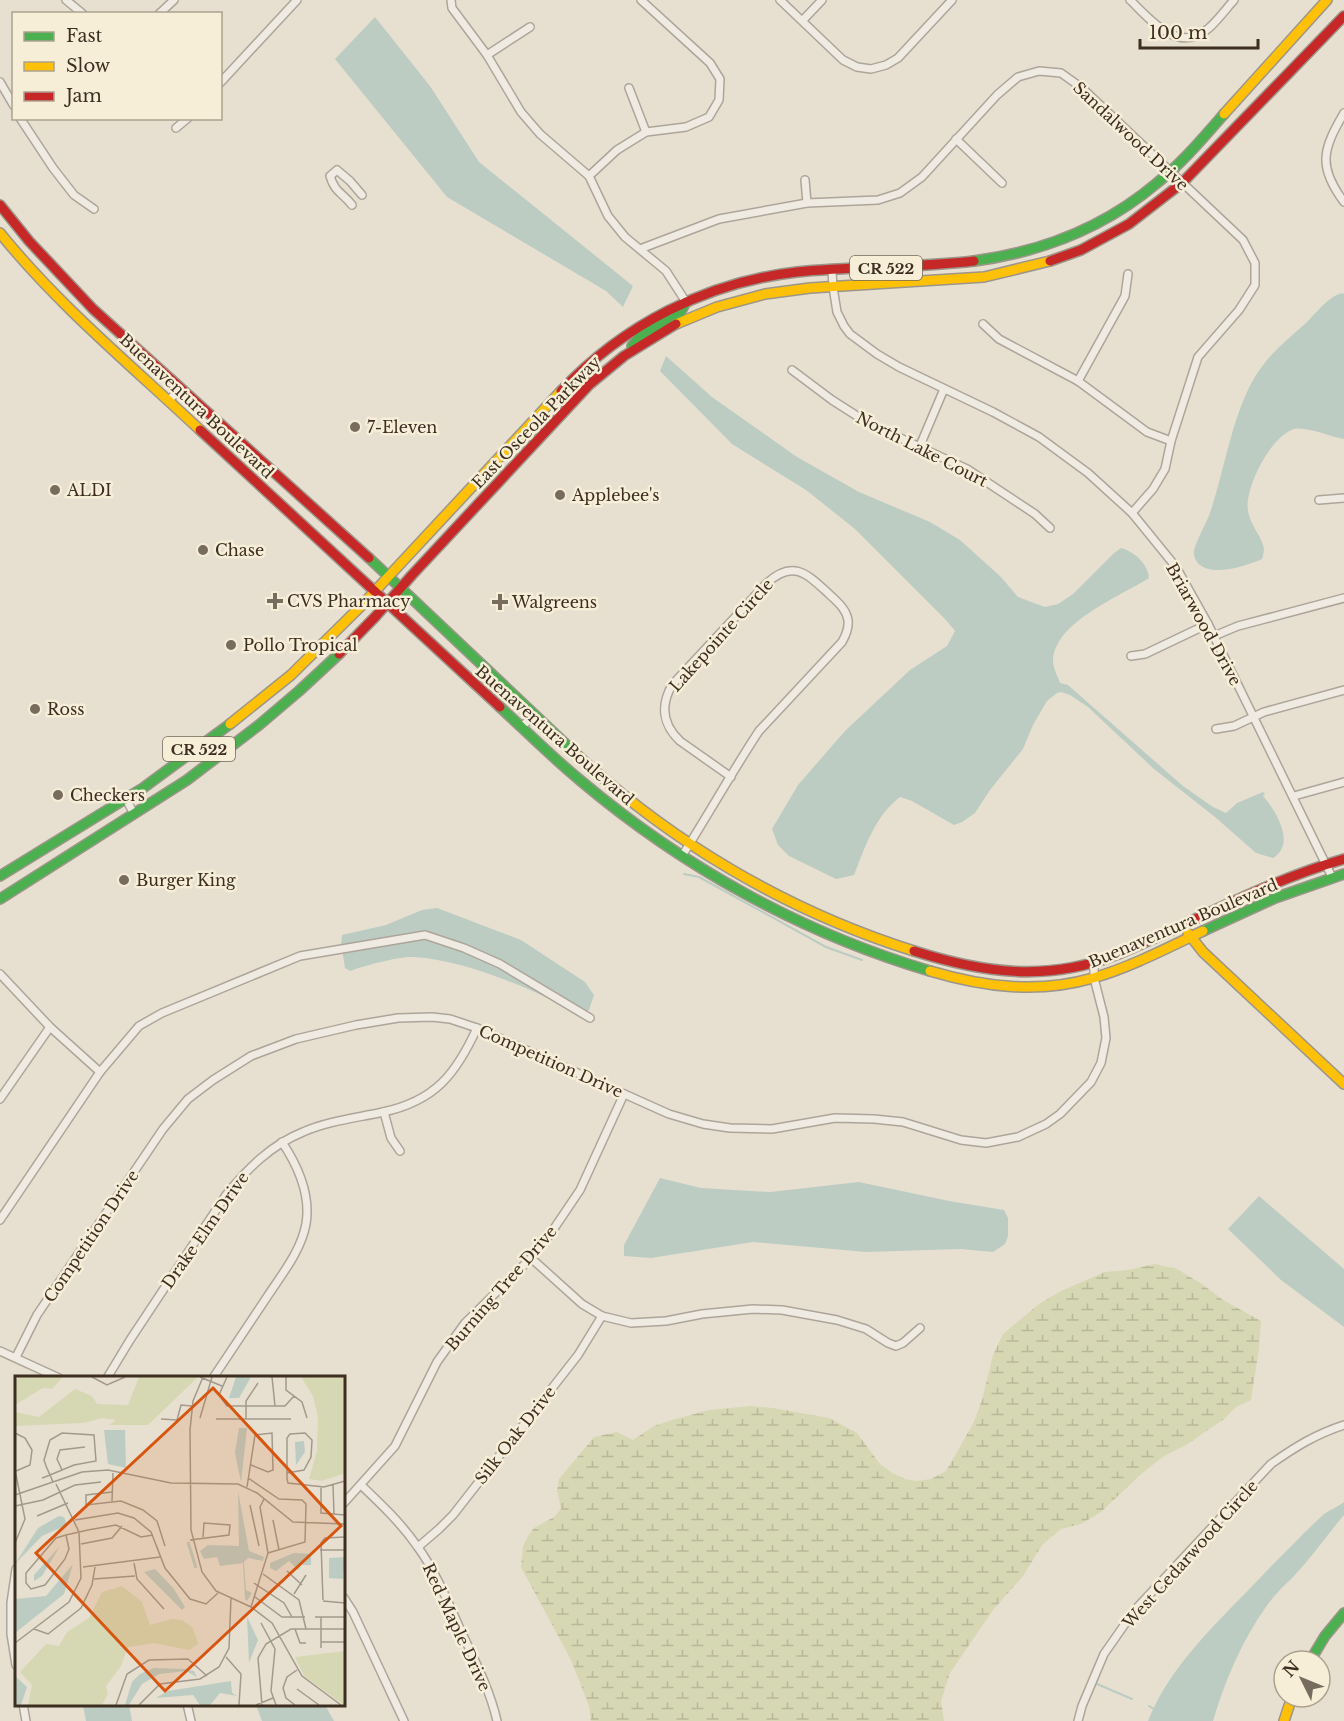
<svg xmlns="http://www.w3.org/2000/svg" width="1344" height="1721" viewBox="0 0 1344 1721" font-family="'Libre Baskerville',serif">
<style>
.wetland{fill:url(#wetland-marsh)}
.water{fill:#bcccc2}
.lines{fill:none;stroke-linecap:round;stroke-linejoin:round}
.stream{stroke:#bcccc2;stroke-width:2}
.street-casing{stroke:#ada599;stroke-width:10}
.fast-casing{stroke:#9c958a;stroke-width:12}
.slow-casing{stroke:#9c958a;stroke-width:12}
.jam-casing{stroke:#9c958a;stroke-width:12}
.street{stroke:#efebe3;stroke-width:7}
.fast{stroke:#4caf50;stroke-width:9}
.slow{stroke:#ffc107;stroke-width:9}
.jam{stroke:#c62828;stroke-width:9}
.poi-dot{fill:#786c5e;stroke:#f7eed8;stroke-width:2}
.labels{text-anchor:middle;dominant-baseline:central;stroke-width:5;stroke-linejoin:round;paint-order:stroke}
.shield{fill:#f7eed8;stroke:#756857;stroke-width:1.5}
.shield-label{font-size:15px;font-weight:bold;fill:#3d2e20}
.street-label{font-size:16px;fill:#3d2e20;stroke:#f7eed8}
.poi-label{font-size:16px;fill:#3d2e20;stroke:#f7eed8;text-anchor:start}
.inset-river{fill:none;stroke:#bcccc2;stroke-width:3}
.inset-road{fill:none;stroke:#a3998a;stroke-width:1.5}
.view{fill:#d7550e;fill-opacity:0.15;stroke:#d7550e;stroke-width:3}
.inset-edge{fill:none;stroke:#3d2e20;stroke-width:3}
</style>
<defs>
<pattern id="wetland-marsh" width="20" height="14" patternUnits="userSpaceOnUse" patternTransform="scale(1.5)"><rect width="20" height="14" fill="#d6d7b3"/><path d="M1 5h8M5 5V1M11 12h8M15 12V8" fill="none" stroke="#b9b99a"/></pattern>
</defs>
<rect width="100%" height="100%" fill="#e7e0d1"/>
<path class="wetland" d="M1155,1264L1177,1269L1202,1284L1223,1300L1261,1321L1259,1348L1251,1400L1236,1407L1224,1419L1186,1445L1164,1456L1140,1475L1101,1512L1081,1524L1061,1529L1042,1545L1023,1576L993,1610L950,1673L941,1701L944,1721H591L589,1706L571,1660L521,1567L523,1546L528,1536L534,1528L554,1517L561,1509L557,1490L559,1479L594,1437L617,1432L633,1440L654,1426L672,1420L709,1410L751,1406L773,1408L829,1418L857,1433L880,1464L892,1473L905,1479L917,1481L931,1479L946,1471L973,1424L982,1400L993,1355L1003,1334L1039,1304L1061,1291L1105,1272L1128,1270Z"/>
<g class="water">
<path d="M375,17L430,86L479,162L633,286L623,307L606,291L447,197L335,59Z"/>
<path d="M1342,293L1344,294V439C1331,437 1306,426 1294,429C1271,436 1244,488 1248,511C1250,525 1263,538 1264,549C1264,550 1263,558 1262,559C1246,566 1200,582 1194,555C1192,548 1207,522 1210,513C1225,469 1232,414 1256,375C1269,354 1289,338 1307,322C1316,313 1329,296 1342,293Z"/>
<path d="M666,356L712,397L797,457L859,492L930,522L960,540L1001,577L1018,597L1045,607L1058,604L1073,594L1113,554L1121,548C1135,552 1148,564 1149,578C1121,596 1054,622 1053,661C1053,668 1058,677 1060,683L1068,685L1183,786L1213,807L1226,813L1237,803L1263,792L1265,794L1263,796C1277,812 1296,844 1273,858L1256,853L1215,817L1154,769L1088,707L1070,695L1061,692L1057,693L1047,701L1033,725L1023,749L990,790L975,813L962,822L954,825L912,801L900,797C875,816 865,847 854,875L836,879L789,856L778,845L772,829L798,785L845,731L910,670L947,646L955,631L946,620L855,529L806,490L732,444L660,371Z"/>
<path d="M437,908L521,940L585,982L594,995L589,1010L583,1013C560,1005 539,993 516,984C483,971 448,959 413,957C400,956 363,966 350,971L345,968L341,944L342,935L386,925L422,910Z"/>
<path d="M660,1178L701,1188L770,1192L859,1182L949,1201L1004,1210L1008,1218V1236L1005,1244L993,1252L960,1249L866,1252L753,1242L651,1258L624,1256V1245Z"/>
<path d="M1259,1196L1344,1269V1327L1281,1280L1228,1229Z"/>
<path d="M1344,1502V1515C1327,1535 1312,1557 1294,1576C1283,1587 1275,1594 1266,1607C1241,1642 1225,1681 1213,1721H1148C1170,1665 1218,1622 1259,1579C1273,1564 1289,1549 1304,1533C1311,1527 1317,1520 1324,1514C1331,1509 1338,1507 1344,1502Z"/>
<path d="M83,1705H129L132,1721H86Z"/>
<path d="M256,1705H325L334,1721H262Z"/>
</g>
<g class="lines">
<g class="stream">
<path d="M684,874L699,877L826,947L862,960"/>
<path d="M1097,1684L1132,1699"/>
<path d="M1149,1706L1154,1709"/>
</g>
<g class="street-casing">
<g id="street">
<path d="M66,0L83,14"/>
<path d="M451,0L452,8L487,55L521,112L540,134L589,176L608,216L625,237L666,271L686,302"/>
<path d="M780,0L843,60L857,67L871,69L886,65L898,58L952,0"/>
<path d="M1130,0C1151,20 1178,55 1209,28C1218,20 1226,9 1234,0"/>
<path d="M159,14L174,0"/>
<path d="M803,20L822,0"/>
<path d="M487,55L530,27"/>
<path d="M0,82L14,106"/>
<path d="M220,83L297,0"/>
<path d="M629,88L646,132"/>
<path d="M1344,113C1323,149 1317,166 1344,202"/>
<path d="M20,118L53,168L74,195L94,209"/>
<path d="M176,128L188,118"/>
<path d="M956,139L1002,183"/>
<path d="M589,176L617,150L646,132L686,127L709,117L719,100L720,79L710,63L641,0"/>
<path d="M805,180L807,203"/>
<path d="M352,205C342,192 335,193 330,176L337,170L350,181L362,195"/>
<path d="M640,249L719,219L807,203L878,200L900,193L922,177L997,95L1018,77L1039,71L1061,73L1082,88L1243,240L1255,263V285L1239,310L1198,357L1171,441L1165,469L1153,489L1132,513"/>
<path d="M832,271L833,287L837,312L844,326L850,334L877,354L899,367L993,412L1039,437L1088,473L1132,513L1176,567L1208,624L1332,877"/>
<path d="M983,324L999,339L1078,381L1147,432L1171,441"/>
<path d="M792,370L832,400L868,423L967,469L1035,514L1050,528"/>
<path d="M1078,381L1125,296L1128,274"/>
<path d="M169,400L180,389"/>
<path d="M919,448L944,389"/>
<path d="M1319,500L1344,498"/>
<path d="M1214,636L1238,626L1344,598"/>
<path d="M1131,656L1145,654L1208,624"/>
<path d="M521,727L535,715"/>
<path d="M1216,729L1234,726L1264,712L1344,690"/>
<path d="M1294,796L1344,782"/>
<path d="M126,799L134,814"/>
<path d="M682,856C708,815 732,772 759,731L842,642C846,635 849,628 848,620C846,608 836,601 828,593C807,574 793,559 767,583L672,685C660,706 663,725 680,741L731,777"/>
<path d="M0,974L50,1027L100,1072"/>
<path d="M0,1099L50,1027"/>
<path d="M384,1112L391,1138L400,1151"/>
<path d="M0,1220L100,1072L139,1026L162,1013L300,956L425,935L464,948L500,964L590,1018"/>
<path d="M531,1258L582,1304L602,1316L631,1323L666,1321L702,1314L753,1309L782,1310L837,1320L866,1329L888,1343L896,1346L903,1343L920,1328"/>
<path d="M0,1351L59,1378"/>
<path d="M16,1357L37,1315L163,1129L188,1099L213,1080L251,1056L296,1039L356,1025L398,1018L432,1017L450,1019L477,1028L669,1114L703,1124L730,1128L772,1129L835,1118L874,1119L903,1122L961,1140L986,1143L1018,1137L1046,1124L1060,1114L1091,1082L1101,1063L1106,1038L1104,1017L1094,978V963"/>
<path d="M107,1378L130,1340L226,1195C248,1168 271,1145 303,1132C328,1121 356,1118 383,1112C435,1101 456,1074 477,1028"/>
<path d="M213,1378C231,1351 249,1324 267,1297C282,1274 301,1251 306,1224C311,1194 298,1166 282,1142"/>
<path d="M361,1485C381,1504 401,1523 417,1546C436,1572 448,1602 461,1631C475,1661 490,1690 497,1721"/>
<path d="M344,1503L395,1446L437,1362L465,1323L531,1258L551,1233L580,1190L624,1094"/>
<path d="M418,1547L439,1529L453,1515L578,1355L602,1316"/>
<path d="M16,1569L11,1603V1634L16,1665"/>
<path d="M344,1598L353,1612L404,1721"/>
<path d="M23,1704L26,1721"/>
<path d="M187,1704L191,1721"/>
<path d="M1078,1721L1082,1706L1104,1654L1134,1611L1271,1464C1295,1447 1316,1434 1344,1425"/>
</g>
</g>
<g class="fast-casing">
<g id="fast">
<path d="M974,261C1041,252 1105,227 1157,183C1182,163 1203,138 1224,114"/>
<path d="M632,346L641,335L680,313L686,302"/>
<path d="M369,558L572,750"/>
<path d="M500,707C527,732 553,758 581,781C683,867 802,933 930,971"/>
<path d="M0,876L143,788L230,724"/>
<path d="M0,899L187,780L259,725L299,691L339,654"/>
<path d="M1203,931L1275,898L1344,874"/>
<path d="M1310,1661L1325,1636L1344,1613"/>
</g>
</g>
<g class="slow-casing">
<g id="slow">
<path d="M1224,114L1327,0"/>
<path d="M0,233C59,306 132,366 200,430"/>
<path d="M676,324L717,307L765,294L810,288L984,277L1050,261"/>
<path d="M230,724L291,675L362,605L561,391"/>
<path d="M572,750C668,841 787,911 914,951"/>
<path d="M1188,933L1203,952L1344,1084"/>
<path d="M930,971C984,987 1038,994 1093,978C1131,967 1167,948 1203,931"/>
<path d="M1284,1721L1292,1697"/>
</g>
</g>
<g class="jam-casing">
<g id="jam">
<path d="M0,205L29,241L93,309L369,558"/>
<path d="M1050,261L1081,250L1129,224L1182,183L1344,16"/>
<path d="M561,391C623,325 707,282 797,272C856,266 915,268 974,261"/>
<path d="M200,430L500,707"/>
<path d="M339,654L375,617L412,575L590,384L624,356L676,324"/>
<path d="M914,951C983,973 1047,982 1116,955C1192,923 1264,882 1344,859"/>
</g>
</g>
<use href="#street" class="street"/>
<use href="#fast" class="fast"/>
<use href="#slow" class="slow"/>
<use href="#jam" class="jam"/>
</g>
<g class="poi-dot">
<circle cx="355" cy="427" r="6"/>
<circle cx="55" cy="490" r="6"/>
<circle cx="560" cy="495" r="6"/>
<circle cx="203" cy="550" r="6"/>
<path d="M272 592h6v6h6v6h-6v6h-6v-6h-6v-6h6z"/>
<path d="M497 593h6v6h6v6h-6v6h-6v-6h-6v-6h6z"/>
<circle cx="231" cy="645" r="6"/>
<circle cx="35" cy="709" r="6"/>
<circle cx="58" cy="795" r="6"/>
<circle cx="124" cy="880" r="6"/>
</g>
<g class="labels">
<g class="shield">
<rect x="850" y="256" width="72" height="24" rx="4.5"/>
<rect x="163" y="737" width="72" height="24" rx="4.5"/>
</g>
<g class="shield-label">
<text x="886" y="268">CR 522</text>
<text x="199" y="749">CR 522</text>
</g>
<g class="street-label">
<text transform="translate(1131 136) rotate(43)">Sandalwood Drive</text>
<text transform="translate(197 406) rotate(43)">Buenaventura Boulevard</text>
<text transform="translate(536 422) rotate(-46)">East Osceola Parkway</text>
<text transform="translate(922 449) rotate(27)">North Lake Court</text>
<text transform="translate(1204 624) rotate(61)">Briarwood Drive</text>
<text transform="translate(721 635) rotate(-48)">Lakepointe Circle</text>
<text transform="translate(555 735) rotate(41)">Buenaventura Boulevard</text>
<text transform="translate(1183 923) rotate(-23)">Buenaventura Boulevard</text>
<text transform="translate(551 1061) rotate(24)">Competition Drive</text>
<text transform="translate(205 1230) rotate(-55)">Drake Elm Drive</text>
<text transform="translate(91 1236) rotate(-56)">Competition Drive</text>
<text transform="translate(501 1288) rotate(-49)">Burning Tree Drive</text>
<text transform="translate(515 1435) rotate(-52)">Silk Oak Drive</text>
<text transform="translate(1190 1554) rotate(-48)">West Cedarwood Circle</text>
<text transform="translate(457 1627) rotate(65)">Red Maple Drive</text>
</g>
<g class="poi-label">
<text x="367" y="427">7-Eleven</text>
<text x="67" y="490">ALDI</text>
<text x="572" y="495">Applebee's</text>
<text x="215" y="550">Chase</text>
<text x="287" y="601">CVS Pharmacy</text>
<text x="512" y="602">Walgreens</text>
<text x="243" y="645">Pollo Tropical</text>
<text x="47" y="709">Ross</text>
<text x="70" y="795">Checkers</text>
<text x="136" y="880">Burger King</text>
</g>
</g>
<g transform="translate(15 1376)">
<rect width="330" height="330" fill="#e7e0d1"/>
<path d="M5,1H48L37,13L28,12L0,29V5ZM124,1H183L133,49H94L101,44L87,42L68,47L0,50V36L24,41L60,13L77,20L82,28L113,29ZM286,1H330V97L307,105L294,103L302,75L303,41L298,20ZM107,210L127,226L135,249L157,243L167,244L178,252L183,268L174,274L139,267L113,271L106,290L91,310L93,318L87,329H13L17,309L5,296L31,268L44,270L52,256L74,242L87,216Z" fill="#d6d7b3"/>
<path d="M330,275V329H329L289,300L280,281Z" fill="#d6d7b3"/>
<path d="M221,1H236L224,22H214ZM224,52H232L226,106L220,77ZM89,54H110L111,92L93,88ZM289,65L290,76L281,89L280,66ZM223,115L234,175L249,181L248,185L233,182L229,186L231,214L237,217L232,225L230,223L228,187L205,190L202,181L189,183L185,175L193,169L224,170ZM44,140L49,141L52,149L27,160L0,188L23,152ZM45,170L27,200L19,205V199ZM279,177L296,178V189H286L283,194L274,185L261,195L255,192V187ZM330,181L328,203L314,202V182ZM58,188L49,218L0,257V223L31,220ZM140,193L159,213L170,231L167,234L129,196ZM232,241L243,264L234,287ZM169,293L179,295L182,301L171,295L144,298L127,308L114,329H110L117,306L125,298L139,292ZM0,300L12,311L6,329H0ZM216,305L217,317L222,320L205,317L195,329H185L178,319L141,322L153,315Z" fill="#bcccc2"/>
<path class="inset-river" d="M173,166L181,192"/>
<path class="inset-road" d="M77,1L92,9L110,1M185,1L207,10M188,1L178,25L175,54L176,154L187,196L201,215L236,231L257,247L287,300L326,329M212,1L204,19L212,30H270L279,20M257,1L260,30M271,1V14L287,26L292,42M185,42L197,1M146,43L162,44L166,29L177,30M201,43H276M231,43V25L243,7M0,57L10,62L17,74L15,89L1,95M0,94L10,143L0,167M47,94L42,83L45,74L70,71M272,97L289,94L296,81L297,64L290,57L275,58L272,62V103L273,107L309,111L330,105M27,102L30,101L35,99L59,89L81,85L79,59L47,57L35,64L29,84L31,90L35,99L38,106M233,102L264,123L287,124L291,128L290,166L253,177M318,108L319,139M232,111L240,59L257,57L258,94L253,96L236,89M306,111V137L330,139M97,116L71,119V129L106,125L128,134L142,145L150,170M0,119L67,96L93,94L156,107L223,108L242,117L278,146L330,148M97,125L98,97M235,129L244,170M0,130L28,124L60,109L86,106M22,140L53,127M60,144L103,137L119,142L136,156L150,192L175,223L191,228L203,217M258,144L264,174M51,159L54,173L50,183L30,209L16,213L11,207V197L41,162L51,159L73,154L101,149L126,161L138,159M175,164L214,159L215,149L189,147L188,161M66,168L97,162L107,150M305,174H330M119,187L122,203L149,233M68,191L145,181M272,195L287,209M248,198L284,224L291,253M79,203L120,200M239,207L269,227L277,241M279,218L291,199M240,221L267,241H290M308,224L306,167L310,162L330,161M308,225L330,227M236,231L253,177L245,131L249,123M300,241H330M246,247L260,273L256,315L261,329M19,253L33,258L66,232L77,209L80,191M280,253L285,267H291M306,266H330M0,267L54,226L66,202L64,156L41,108M306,272V241M211,281L226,298L224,329M282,313L304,329M101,329L112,298L134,284L173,283L192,300M124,329L145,308L185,303L204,291L214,272L216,222M241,329L258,322M247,329L243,282L251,268L276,253H330M280,329L271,322L268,312L272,301L282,294"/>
<path class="view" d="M198,12L326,150L150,315L21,177Z"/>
<rect width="330" height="330" class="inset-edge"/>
</g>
<rect x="12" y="12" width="210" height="108" fill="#f7eed8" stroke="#ada18e" stroke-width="1.5"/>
<rect x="24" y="32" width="30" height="9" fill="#4caf50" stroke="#ada18e" stroke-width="1.5"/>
<text x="66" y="42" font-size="18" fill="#3d2e20">Fast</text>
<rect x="24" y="62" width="30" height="9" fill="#ffc107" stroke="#ada18e" stroke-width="1.5"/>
<text x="66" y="72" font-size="18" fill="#3d2e20">Slow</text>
<rect x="24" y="92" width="30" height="9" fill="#c62828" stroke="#ada18e" stroke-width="1.5"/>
<text x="66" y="102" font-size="18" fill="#3d2e20">Jam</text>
<g transform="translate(1302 1679) rotate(313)"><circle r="28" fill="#f7eed8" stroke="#ada18e" stroke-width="1.5"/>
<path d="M0-4.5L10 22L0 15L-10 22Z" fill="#786c5e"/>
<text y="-9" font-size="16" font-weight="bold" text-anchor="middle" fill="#3d2e20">N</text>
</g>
<path d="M1140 39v9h118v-9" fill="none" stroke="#3d2e20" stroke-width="3"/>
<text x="1149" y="39" font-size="18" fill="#3d2e20" stroke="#f7eed8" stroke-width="4.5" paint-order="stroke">100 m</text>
</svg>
